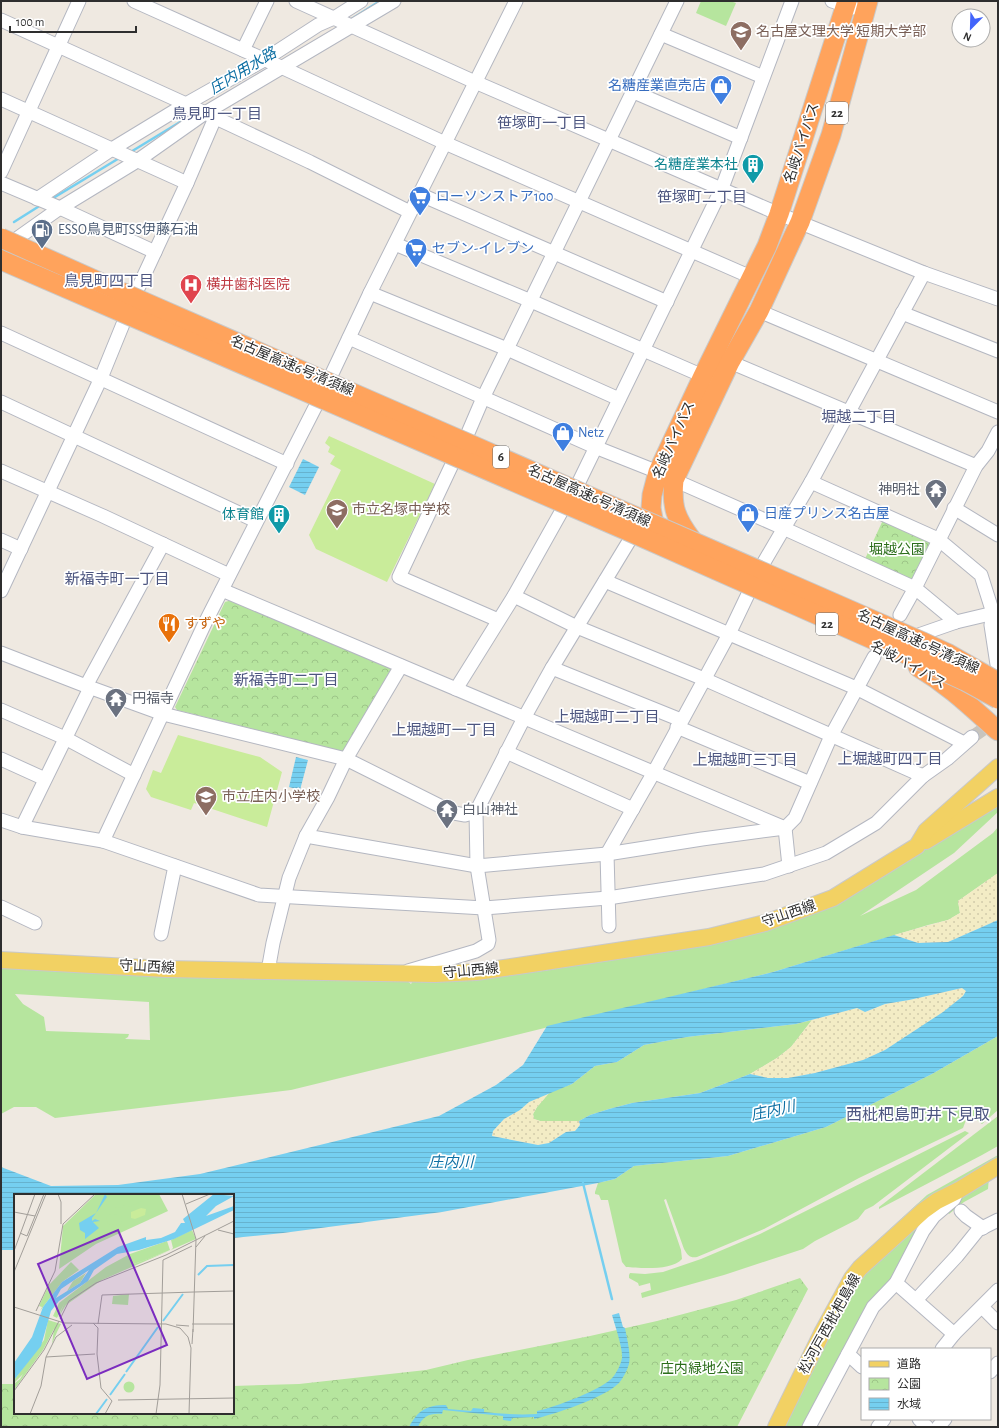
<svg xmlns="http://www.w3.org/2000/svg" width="999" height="1428" viewBox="0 0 999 1428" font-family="'Alegreya Sans','Noto Sans JP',sans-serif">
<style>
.grass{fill:#b6e59e;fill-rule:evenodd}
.sand{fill:url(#sand-dots)}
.park{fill:url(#park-crowns)}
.pitch{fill:#c9ec9a}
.water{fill:url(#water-rules);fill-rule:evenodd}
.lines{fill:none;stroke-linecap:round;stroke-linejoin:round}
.stream{stroke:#75cff0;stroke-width:2.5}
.minor-tunnel{stroke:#c8c4bd;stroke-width:13;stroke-dasharray:13 6;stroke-linecap:butt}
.minor-casing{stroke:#b4b7c1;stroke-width:15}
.major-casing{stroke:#c9c9c9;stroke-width:18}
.highway-casing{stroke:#c9c9c9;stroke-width:21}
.minor{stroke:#fff;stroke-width:13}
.major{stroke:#f2d163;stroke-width:16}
.highway{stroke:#ffa35c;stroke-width:19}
.highway-bridge-casing{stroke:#c9c9c9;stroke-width:21;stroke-linecap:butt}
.highway-bridge{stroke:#ffa35c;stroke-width:19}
.labels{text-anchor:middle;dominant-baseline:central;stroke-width:3.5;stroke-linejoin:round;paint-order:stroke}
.shield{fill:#fff;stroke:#6d6d6d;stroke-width:1}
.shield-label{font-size:13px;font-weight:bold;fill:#2e2e2e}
.education-label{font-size:14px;fill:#785e54;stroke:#fff;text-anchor:start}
.shop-label{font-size:14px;fill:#366cbe;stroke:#fff;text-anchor:start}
.street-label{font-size:14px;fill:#2e2e2e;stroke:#fff}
.culture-label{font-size:14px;fill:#0d838f;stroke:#fff;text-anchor:end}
.service-label{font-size:14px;fill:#4e5e75;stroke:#fff;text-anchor:start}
.health-label{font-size:14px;fill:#be3a42;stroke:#fff;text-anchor:start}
.worship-label{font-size:14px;fill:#5b616d;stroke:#fff;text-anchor:start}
.park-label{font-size:14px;fill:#2c6e1b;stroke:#fff}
.food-label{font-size:14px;fill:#c56008;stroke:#fff;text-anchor:start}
.water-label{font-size:15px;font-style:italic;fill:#0d6fa3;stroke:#fff}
.neighbourhood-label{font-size:15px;fill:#4d5680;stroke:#fff}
.quarter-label{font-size:16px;fill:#4d5680;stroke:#fff}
.inset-river{fill:none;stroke:#75cff0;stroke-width:2}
.inset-road{fill:none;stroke:#a29e99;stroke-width:1}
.view{fill:#7b2cbf;fill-opacity:0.15;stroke:#7b2cbf;stroke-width:2}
.inset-edge{fill:none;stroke:#2e2e2e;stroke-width:2}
</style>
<defs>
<pattern id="sand-dots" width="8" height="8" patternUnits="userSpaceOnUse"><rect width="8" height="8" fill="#f3ecc5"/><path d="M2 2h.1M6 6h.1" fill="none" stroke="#d1cbaa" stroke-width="1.8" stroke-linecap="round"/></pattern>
<pattern id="park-crowns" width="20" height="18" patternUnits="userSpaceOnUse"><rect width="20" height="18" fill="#b6e59e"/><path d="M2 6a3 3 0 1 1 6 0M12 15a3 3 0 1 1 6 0" fill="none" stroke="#9dc588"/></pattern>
<pattern id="water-rules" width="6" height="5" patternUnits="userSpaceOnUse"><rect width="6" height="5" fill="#75cff0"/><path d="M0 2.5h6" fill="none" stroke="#66b2ce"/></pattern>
</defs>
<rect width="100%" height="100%" fill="#efe9e1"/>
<g class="grass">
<path d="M701,1H730L736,3L726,26L696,13Z"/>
<path d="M998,802V812L954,853L860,916L916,890L993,833L998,827V873L958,901L960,913L948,920L928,925L773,972L291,1090L55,1118L36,1107H14L1,1114V960L398,974L411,984L415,978H456L542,971L668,951L748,934L955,829ZM15,994L149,1002L150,1040L125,1039L128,1037L129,1034L46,1031L44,1017L23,1004Z"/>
<path d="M812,1020L791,1047L777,1058L750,1074L700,1093L632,1103L609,1109L590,1115L579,1121H540L534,1119L533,1114L537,1107L550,1092L572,1084L595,1066L617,1062L644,1045L687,1037L796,1024Z"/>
<path d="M998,1036V1110L982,1124L974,1118L969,1117L966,1120L963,1128L859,1178L764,1229L697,1257C690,1258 688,1256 684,1249L666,1199L664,1200L681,1250L682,1259C672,1271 639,1268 626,1267L622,1262L608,1200H601L599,1195L595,1194V1192L598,1183L615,1179L634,1166L728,1156L826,1127L932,1074Z"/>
<path d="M998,1116V1146L982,1155L879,1209V1207Z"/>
<path d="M965,1131L969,1133L873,1206L865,1210L858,1219L815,1241L803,1249L724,1275L642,1298L641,1293L651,1290L650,1283L639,1286L638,1283L629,1278V1275L630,1273L645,1274L663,1272L701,1259L760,1234Z"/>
<path d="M998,1155V1160L857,1264L769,1427H767L843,1277L853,1263L927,1195Z"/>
<path d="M989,1177L988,1189L964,1202L949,1214L945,1209Z"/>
<path d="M937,1206L805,1427H782L855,1284Z"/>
</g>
<g class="sand">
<path d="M998,873V920L948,942L918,943L894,935L948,920L960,913L958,901Z"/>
<path d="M962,988L966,991L963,996L944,1012L885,1050L863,1060L815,1073L788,1078H768L750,1074L777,1058L791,1047L812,1020L857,1008L866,1012L885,1004L909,1000Z"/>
<path d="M550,1092L537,1107L533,1114L534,1119L540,1121H579L580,1125L575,1131L566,1132L549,1143L538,1145L492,1136L493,1131L504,1119L520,1110L529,1102Z"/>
</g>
<g class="park">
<path d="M883,520L935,544L914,581L865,559Z"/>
<path d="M232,600L396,671L348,753L177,710L175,707L225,602Z"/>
<path d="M800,1278L808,1289L737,1427H1V1384H15V1413H233V1386L299,1384L426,1370L468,1360L590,1336L657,1321L736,1300Z"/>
</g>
<g class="pitch">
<path d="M329,436L435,484L387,582L316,549L309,535L341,470L330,464L335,456L328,452L330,447L325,443Z"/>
<path d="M178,735L260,757L282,772L267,827L194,803L191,810L151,797L146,789L153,770L161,773Z"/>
</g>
<g class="water">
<path d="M303,459L319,467L305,495L289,487Z"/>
<path d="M296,757L308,760L300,790L289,787Z"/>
<path d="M998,920V1036L932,1074L826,1127L728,1156L634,1166L615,1179L598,1183L442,1212L283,1233L233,1238V1195H15V1250H1V1167L51,1186L118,1185L200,1174L439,1116L496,1085L523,1065L547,1026L773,972L894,935L918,943L948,942ZM962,988L966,991L963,996L943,1012L885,1050L863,1060L815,1073L788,1078H768L750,1074L700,1093L632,1103L609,1109L590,1115L579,1121L580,1125L575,1131L566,1132L549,1143L538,1145L492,1136L493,1131L504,1119L520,1110L529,1102L572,1084L595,1066L617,1062L644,1045L687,1037L796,1024L857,1008L865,1012L885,1004L909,1000Z"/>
<path d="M619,1313L623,1327L625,1328C627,1339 631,1353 629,1364C627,1371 623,1378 619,1383C604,1398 555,1414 534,1419V1417L512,1418L511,1421L503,1420V1416L443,1410L442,1414C430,1413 423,1416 418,1427H409C418,1410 427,1405 446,1405L448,1409L471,1411L473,1408L484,1409V1412C502,1414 519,1415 537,1414V1411C553,1408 604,1389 613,1377C617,1372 621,1364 622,1358C623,1348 615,1326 612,1315Z"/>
</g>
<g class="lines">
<g class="stream">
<path d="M350,20L380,1"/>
<path d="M129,153L190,116"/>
<path d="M50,200L121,157"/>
<path d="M14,222L41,205"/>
<path d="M583,1183L612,1299"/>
</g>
<path class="minor-tunnel" d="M972,737L997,720"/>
<g class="minor-casing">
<g id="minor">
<path d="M134,1L281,67L445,143L751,277"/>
<path d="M296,1L475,82L779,214L924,273L998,299"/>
<path d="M832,1L853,8"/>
<path d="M1,20L186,104L310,162L410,212"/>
<path d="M661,34L763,77"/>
<path d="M243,50L267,1"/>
<path d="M634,92L741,138"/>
<path d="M1,99L187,183"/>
<path d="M1,172L79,1"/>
<path d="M1,183L60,208L155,252"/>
<path d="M419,194L667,302"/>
<path d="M37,199L112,149L186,104L264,60L318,25L334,18L361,1"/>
<path d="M12,242L60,208L137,161L205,113L394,1"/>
<path d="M395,244L531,301L703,376"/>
<path d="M370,293L507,349L619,399"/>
<path d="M759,311L998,412"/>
<path d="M902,313L998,351"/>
<path d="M1,333L287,464"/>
<path d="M349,338L595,447L658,472"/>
<path d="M730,362L976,466"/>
<path d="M1,402L256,521"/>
<path d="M465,440L483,398L677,1"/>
<path d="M455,458L399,577L498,620"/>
<path d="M1,471L103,516L229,575"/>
<path d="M674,480L783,528L915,588L956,622"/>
<path d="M811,482L938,539L981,575L993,613L991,625L998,671"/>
<path d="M576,488L722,188L792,1"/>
<path d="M954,508L998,535"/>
<path d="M1,540L21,549"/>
<path d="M605,581L856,688L964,743"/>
<path d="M222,590L785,828L789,866"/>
<path d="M1,591L101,378L134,297L187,183L215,118"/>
<path d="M514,596L577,627L704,679L923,776"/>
<path d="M900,615L915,588L976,466L988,451L998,432"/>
<path d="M910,638L956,622L998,612"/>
<path d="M1,653L86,686L163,714L346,759L454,813L465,815L476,812L524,718L552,668L637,528"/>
<path d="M552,668L681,720"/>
<path d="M86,686L163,544"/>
<path d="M456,689L514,596L565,505"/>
<path d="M1,710L65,738L134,775"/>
<path d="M677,727L810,783"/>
<path d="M506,752L633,809"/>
<path d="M1,759L45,779"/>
<path d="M1,820L22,827L103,841L259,895L484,908L608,898L764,874L826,853L876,823L923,776L947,759L972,737"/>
<path d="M22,827L90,688"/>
<path d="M306,836L477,866L607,854L702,839L785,828L795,818L831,736L874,657"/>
<path d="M103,841L205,623L329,380L370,293L516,1"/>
<path d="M1,907L35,923"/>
<path d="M609,926L607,854L654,772L729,634L760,569L811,482L924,273"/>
<path d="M161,934L175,866"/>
<path d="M268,971L273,943L289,878L306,836L328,797L346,759L401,666"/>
<path d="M408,971L476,951L488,944L489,940L477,866L476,812"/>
<path d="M961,1211L966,1216L983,1228"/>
<path d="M896,1283L954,1334"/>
<path d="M916,1300L957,1256L978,1230L998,1220"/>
<path d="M982,1307L998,1323"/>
<path d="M942,1349L954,1334L998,1290"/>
<path d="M848,1354L862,1367"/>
<path d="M990,1372L998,1363"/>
<path d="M919,1419L927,1427"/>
<path d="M809,1427L873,1307L896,1283L923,1231L934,1216L954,1199L957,1192"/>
<path d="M878,1427L884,1419"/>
<path d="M938,1427L945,1419"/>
</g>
</g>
<g class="major-casing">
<g id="major">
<path d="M926,841L998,797"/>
<path d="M1,960L166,969L435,974L476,972L518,966L709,937L765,923L833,898L917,846L926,831L998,767"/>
<path d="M776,1427L823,1331L852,1278L860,1268L923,1211L937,1201L959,1190L998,1166"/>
</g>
</g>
<g class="highway-casing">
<g id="highway">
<path d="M1,249L86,286"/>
<path d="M660,538L654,524L651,508L652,495L658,472L703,376L767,246L779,214L847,1"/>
<path d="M692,540C676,519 671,507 674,480L730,362L759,311L800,222L831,135L868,1"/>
<path d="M918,667C950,686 971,707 998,731"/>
</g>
</g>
<use href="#minor" class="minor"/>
<use href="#major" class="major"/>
<use href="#highway" class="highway"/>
<g class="highway-bridge-casing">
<g id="highway-bridge">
<path d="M1,238L126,294L923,642L949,654L998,682"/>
<path d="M1,260L628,531L926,663L965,681L998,699"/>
</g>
</g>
<use href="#highway-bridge" class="highway-bridge"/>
</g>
<defs>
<g id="university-pin" transform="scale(1.15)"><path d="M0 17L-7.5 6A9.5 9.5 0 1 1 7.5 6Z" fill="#8d6e63" stroke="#fff"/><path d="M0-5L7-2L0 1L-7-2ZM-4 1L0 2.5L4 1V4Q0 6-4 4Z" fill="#fff"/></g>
<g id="shop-pin" transform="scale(1.15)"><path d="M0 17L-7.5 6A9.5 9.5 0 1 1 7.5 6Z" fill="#3f7fe0" stroke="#fff"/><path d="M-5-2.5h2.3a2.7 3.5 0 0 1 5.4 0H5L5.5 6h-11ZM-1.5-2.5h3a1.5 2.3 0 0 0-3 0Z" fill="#fff"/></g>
<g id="building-pin" transform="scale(1.15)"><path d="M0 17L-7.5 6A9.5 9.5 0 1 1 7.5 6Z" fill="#0f9aa8" stroke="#fff"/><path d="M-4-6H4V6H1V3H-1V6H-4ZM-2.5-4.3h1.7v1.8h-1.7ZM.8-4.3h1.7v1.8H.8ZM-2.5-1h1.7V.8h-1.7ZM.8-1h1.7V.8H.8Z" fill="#fff"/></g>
<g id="supermarket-pin" transform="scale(1.15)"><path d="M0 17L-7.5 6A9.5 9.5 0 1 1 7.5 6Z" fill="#3f7fe0" stroke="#fff"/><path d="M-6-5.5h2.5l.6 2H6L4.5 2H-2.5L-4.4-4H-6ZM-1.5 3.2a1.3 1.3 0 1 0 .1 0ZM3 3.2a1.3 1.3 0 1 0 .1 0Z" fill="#fff"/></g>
<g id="fuel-pin" transform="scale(1.15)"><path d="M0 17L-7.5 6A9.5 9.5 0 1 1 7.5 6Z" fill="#5c6f8a" stroke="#fff"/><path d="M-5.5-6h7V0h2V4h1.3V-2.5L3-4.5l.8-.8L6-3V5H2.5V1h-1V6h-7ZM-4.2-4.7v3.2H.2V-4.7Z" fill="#fff"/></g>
<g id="hospital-pin" transform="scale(1.15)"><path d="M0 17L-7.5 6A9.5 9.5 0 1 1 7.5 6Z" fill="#e0444e" stroke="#fff"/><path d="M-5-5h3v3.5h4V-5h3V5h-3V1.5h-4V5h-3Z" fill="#fff"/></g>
<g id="temple-pin" transform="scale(1.15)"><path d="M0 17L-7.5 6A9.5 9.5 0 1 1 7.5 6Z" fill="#6b7280" stroke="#fff"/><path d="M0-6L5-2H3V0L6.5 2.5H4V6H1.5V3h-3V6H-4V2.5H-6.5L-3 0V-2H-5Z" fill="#fff"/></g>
<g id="school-pin" transform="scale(1.15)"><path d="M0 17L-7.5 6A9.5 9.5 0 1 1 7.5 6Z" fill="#8d6e63" stroke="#fff"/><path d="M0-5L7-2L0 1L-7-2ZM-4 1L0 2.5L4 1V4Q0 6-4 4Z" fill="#fff"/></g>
<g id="restaurant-pin" transform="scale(1.15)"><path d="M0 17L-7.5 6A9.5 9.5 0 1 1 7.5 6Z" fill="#e8710a" stroke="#fff"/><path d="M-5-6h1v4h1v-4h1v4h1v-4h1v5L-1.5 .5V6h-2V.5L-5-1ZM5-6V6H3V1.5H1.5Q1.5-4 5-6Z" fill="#fff"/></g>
</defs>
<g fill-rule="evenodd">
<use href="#university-pin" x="741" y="32"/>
<use href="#shop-pin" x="721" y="86"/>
<use href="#building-pin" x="753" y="165"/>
<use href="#supermarket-pin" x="420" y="197"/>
<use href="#fuel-pin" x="42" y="230"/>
<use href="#supermarket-pin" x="416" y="249"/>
<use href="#hospital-pin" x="191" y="285"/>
<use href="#shop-pin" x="563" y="433"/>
<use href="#temple-pin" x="936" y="490"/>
<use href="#school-pin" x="337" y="510"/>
<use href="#shop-pin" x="748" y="514"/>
<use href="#building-pin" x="279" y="515"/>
<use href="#restaurant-pin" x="169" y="624"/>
<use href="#temple-pin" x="116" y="699"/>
<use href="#school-pin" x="206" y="797"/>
<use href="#temple-pin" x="447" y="810"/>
</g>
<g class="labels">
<g class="shield">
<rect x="826" y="102" width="22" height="22" rx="3"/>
<rect x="493" y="446" width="16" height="22" rx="3"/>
<rect x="816" y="613" width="22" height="22" rx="3"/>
</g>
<g class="shield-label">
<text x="837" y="113">22</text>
<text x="501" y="457">6</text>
<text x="827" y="624">22</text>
</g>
<g class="education-label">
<text x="756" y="32">名古屋文理大学 短期大学部</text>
<text x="352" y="510">市立名塚中学校</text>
<text x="222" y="797">市立庄内小学校</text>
</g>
<g class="shop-label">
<text x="706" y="86" text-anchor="end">名糖産業直売店</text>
<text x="436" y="197">ローソンストア100</text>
<text x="432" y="249">セブン-イレブン</text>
<text x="578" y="433">Netz</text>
<text x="764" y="514">日産プリンス名古屋</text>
</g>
<g class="street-label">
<text transform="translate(802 143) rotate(-72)">名岐バイパス</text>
<text transform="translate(292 366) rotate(23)">名古屋高速6号清須線</text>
<text transform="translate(674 440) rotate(-66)">名岐バイパス</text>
<text transform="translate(589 496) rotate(24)">名古屋高速6号清須線</text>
<text transform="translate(918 642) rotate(25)">名古屋高速6号清須線</text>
<text transform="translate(908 665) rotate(29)">名岐バイパス</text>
<text transform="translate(789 914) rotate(-19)">守山西線</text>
<text transform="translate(147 967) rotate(3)">守山西線</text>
<text transform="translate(471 971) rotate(-5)">守山西線</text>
<text transform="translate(830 1324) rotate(-61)">松河戸西枇杷島線</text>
</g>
<g class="culture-label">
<text x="738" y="165">名糖産業本社</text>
<text x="264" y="515">体育館</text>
</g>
<g class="service-label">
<text x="58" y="230">ESSO鳥見町SS伊藤石油</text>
</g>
<g class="health-label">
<text x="206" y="285">横井歯科医院</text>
</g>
<g class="worship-label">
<text x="920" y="490" text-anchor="end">神明社</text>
<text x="132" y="699">円福寺</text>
<text x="462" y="810">白山神社</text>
</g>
<g class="park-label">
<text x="897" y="550">堀越公園</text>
<text x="702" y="1369">庄内緑地公園</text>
</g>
<g class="food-label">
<text x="184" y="624">すずや</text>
</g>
<g class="water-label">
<text transform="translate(243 71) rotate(-31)">庄内用水路</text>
<text transform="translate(773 1111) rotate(-12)">庄内川</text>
<text x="451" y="1162">庄内川</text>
</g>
<g class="neighbourhood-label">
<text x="217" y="114">鳥見町一丁目</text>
<text x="542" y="123">笹塚町一丁目</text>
<text x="702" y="197">笹塚町二丁目</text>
<text x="109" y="281">鳥見町四丁目</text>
<text x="859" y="417">堀越二丁目</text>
<text x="117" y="579">新福寺町一丁目</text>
<text x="286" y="680">新福寺町二丁目</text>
<text x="607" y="717">上堀越町二丁目</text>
<text x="444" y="730">上堀越町一丁目</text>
<text x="890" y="759">上堀越町四丁目</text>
<text x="745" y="760">上堀越町三丁目</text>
</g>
<g class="quarter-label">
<text x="918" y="1115">西枇杷島町井下見取</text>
</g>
</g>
<g transform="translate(14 1194)">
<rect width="220" height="220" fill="#efe9e1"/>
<path d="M178,36L182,45L88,86L52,111L44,124L50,110L43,124L39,122L45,109L92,73L116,60L120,70L157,56L159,54L157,46ZM57,68L65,76L48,88L26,117L28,113L25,112L35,91ZM72,79L66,89L53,97L59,87ZM34,126L47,130L43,138L38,150L40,135L29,156L0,196L1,189L6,185L9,180L0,189V186L30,146Z" fill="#b6e59e"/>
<path d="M82,0H145L154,17L82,50L45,75L49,32ZM153,47L156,56L134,65L120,70L116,63V60ZM115,100L114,111L98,110L99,102ZM109.5 193a5.5 5.5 0 1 1 11 0a5.5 5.5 0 1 1-11 0Z" fill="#b6e59e"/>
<path d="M102,0H122L129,7L115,13L110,11L108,14L100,13L99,15V3ZM95,20L107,21L108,31L94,30L92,23Z" fill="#b6e59e"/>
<path d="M127,14L132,15L131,21L121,25L117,24V18Z" fill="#c9ec9a"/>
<path d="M91,0L93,3L82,19L78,24V27L81,25L86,27L79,28L85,34L71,45V39L66,36L65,29L82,19ZM200,0L220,2L202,12L192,22L220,12V16L160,45L125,56L103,60L80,76L74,87L45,107L37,117L27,152L0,186V169L18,143L29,113L48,88L104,53L132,43V46L147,44L161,38L167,29H171L169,25ZM75,76L66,89L42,104L47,95Z" fill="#75cff0" fill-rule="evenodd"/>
<path class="inset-river" d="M184,81L193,72L220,71M149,127L169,100M112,178L144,133M96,201L111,180M82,220L93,205"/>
<path class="inset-road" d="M44,0L47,8V30M168,0L182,45L179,138M172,10L196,0M0,18L21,22M204,36L220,40M6,39L13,42L30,0M182,53L191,42M0,57L21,0M0,78L32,0M180,98L220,97M0,113L50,129L152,130L166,134L174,143L177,154L175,220M22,117L41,77L49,30L81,0M46,125L55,107L82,89L152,61L220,27M79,129L84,134L83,160L87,194L98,207L91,220M84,130L88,101L180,98M178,130H220M162,131L175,132M178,150L179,135M32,163L81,160M0,197L30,156L45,127M104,206L220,204M16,220L27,192L32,163L42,143L58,131M142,220L146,191L149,66L178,52"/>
<path class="view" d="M104,36L153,151L73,185L24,70Z"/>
<rect width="220" height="220" class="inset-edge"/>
</g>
<rect width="999" height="1428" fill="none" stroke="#2e2e2e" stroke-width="4"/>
<rect x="861" y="1348" width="130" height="72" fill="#ffffff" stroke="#ababab"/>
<rect x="869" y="1361" width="20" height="6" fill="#f2d163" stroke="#ababab"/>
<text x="897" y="1368" font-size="12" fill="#2e2e2e">道路</text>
<rect x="869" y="1378" width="20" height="12" fill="url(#park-crowns)" stroke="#ababab"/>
<text x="897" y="1388" font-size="12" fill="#2e2e2e">公園</text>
<rect x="869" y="1398" width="20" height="12" fill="url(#water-rules)" stroke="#ababab"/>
<text x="897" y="1408" font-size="12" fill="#2e2e2e">水域</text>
<g transform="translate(971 28) rotate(203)"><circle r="19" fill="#ffffff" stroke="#ababab"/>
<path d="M0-3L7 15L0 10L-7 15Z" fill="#4264fb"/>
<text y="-6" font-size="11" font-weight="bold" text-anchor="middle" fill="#2e2e2e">N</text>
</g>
<path d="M10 26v6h126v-6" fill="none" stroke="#2e2e2e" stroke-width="2"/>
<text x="16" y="26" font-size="12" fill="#2e2e2e" stroke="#ffffff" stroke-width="3" paint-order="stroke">100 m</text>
</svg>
